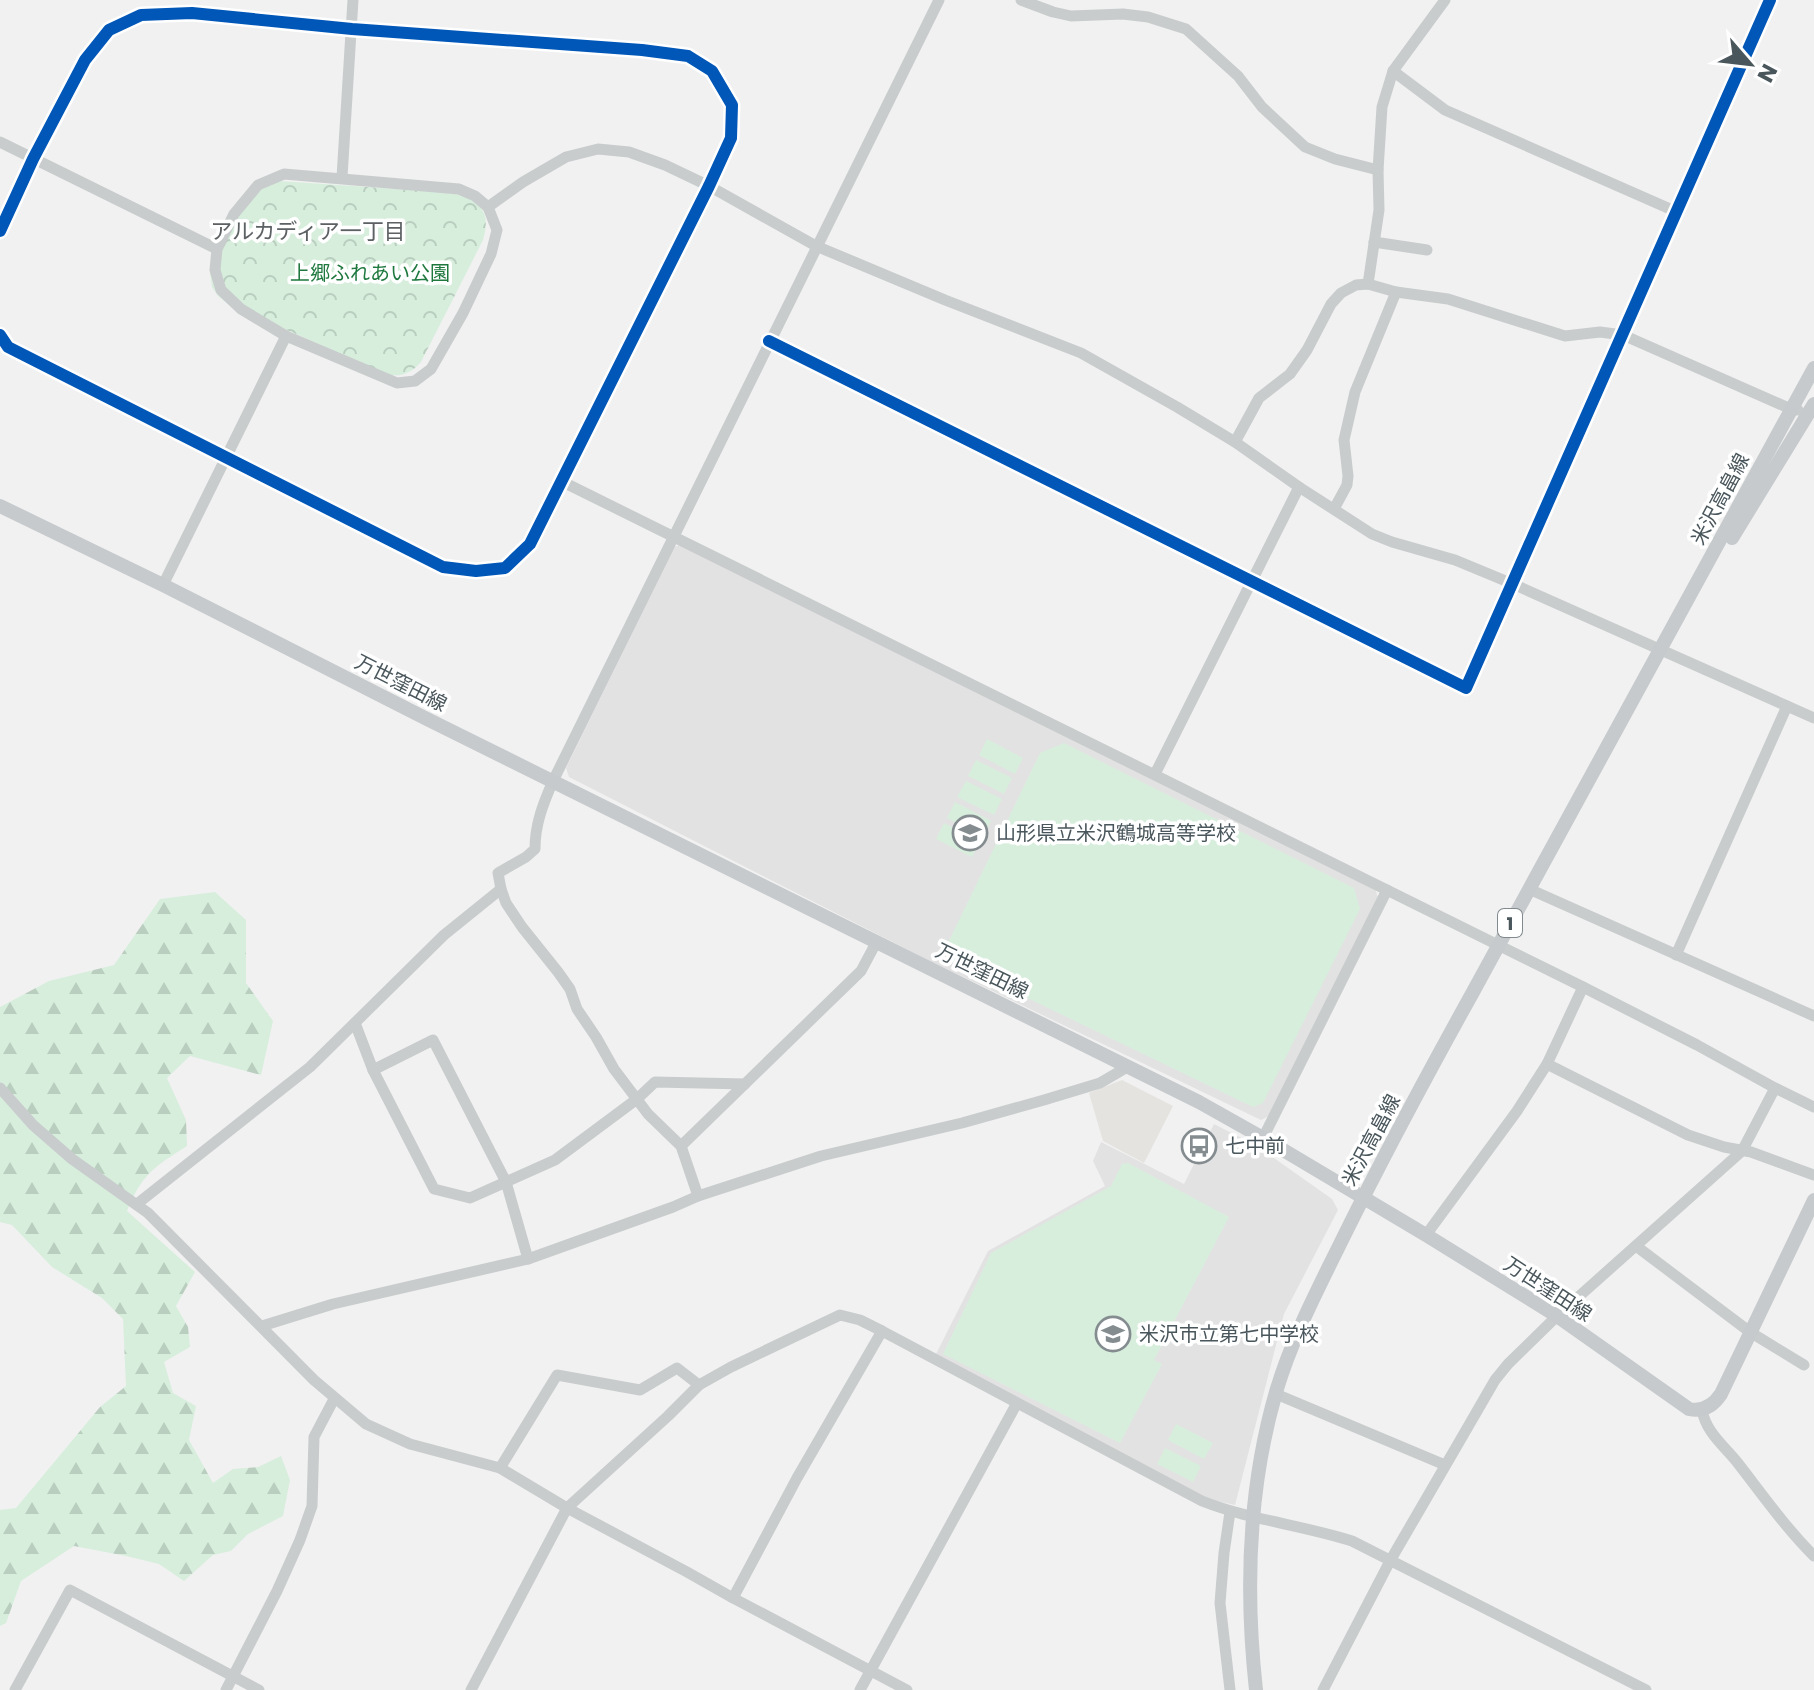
<svg xmlns="http://www.w3.org/2000/svg" width="1814" height="1690" viewBox="0 0 1814 1690" font-family="Poppins,'Noto Sans JP',sans-serif">
<style>
.commercial{fill:#e5e3df}
.education{fill:#e3e2e3}
.forest{fill:url(#forest-firs)}
.park{fill:url(#park-crowns)}
.garden{fill:#d7eedd}
.lines{fill:none;stroke-linecap:round;stroke-linejoin:round}
.minor{stroke:#c9cccd;stroke-width:11}
.major{stroke:#c6cacc;stroke-width:14}
.cycleway-casing{stroke:#fff;stroke-width:17}
.cycleway{stroke:#0057b8;stroke-width:12}
.labels{text-anchor:middle;dominant-baseline:central;stroke-width:7;stroke-linejoin:round;paint-order:stroke}
.shield{fill:#fff;stroke:#80898d;stroke-width:2}
.shield-label{font-size:18px;font-weight:bold;fill:#49565c}
.park-label{font-size:20px;fill:#1f793f;stroke:#fff}
.street-label{font-size:20px;fill:#49565c;stroke:#fff}
.poi-label{font-size:20px;fill:#49565c;stroke:#fff;text-anchor:start}
.neighbourhood-label{font-size:22px;fill:#5d6164;stroke:#fff}
</style>
<defs>
<pattern id="forest-firs" width="22" height="20" patternUnits="userSpaceOnUse" patternTransform="scale(2)"><rect width="22" height="20" fill="#d7eedd"/><path d="M5 1l3.5 6h-7zM16 11l3.5 6h-7z" fill="#bacec0"/></pattern>
<pattern id="park-crowns" width="20" height="18" patternUnits="userSpaceOnUse" patternTransform="scale(2)"><rect width="20" height="18" fill="#d7eedd"/><path d="M2 6a3 3 0 1 1 6 0M12 15a3 3 0 1 1 6 0" fill="none" stroke="#bacec0"/></pattern>
</defs>
<rect width="100%" height="100%" fill="#f1f1f1"/>
<path class="commercial" d="M1122,1080L1173,1106L1144,1163L1103,1141L1089,1093Z"/>
<g class="education">
<path d="M682,544L1375,888L1378,898L1269,1116L1261,1120L928,960L569,777L566,768L674,547Z"/>
<path d="M1214,1124L1257,1146L1332,1199L1338,1210L1284,1314L1235,1505L1213,1500L1203,1496L936,1354L988,1251L1105,1186L1093,1161L1101,1142L1184,1184Z"/>
</g>
<path class="forest" d="M215,892L246,920V983L273,1021L261,1075L190,1056L167,1078L186,1120L187,1146C154,1167 142,1174 127,1211L195,1272L176,1306L188,1327L190,1347L164,1362L173,1393L196,1406L189,1440L213,1483L233,1469L258,1467L281,1456L290,1480L283,1516L248,1534L231,1551L213,1555L184,1581L159,1564L126,1556L74,1546L21,1581L6,1623L0,1626V1510L16,1508L100,1407L126,1386L123,1319L102,1298L52,1267L12,1225L0,1222V1007L49,981L114,965L160,899Z"/>
<path class="park" d="M279,181L456,193C482,203 491,213 483,240L421,362C411,373 401,378 386,374L228,304L218,296L212,287L210,272L237,202L253,184Z"/>
<g class="garden">
<path d="M987,739L1023,758L1015,774L979,755Z"/>
<path d="M1064,743L1354,888L1360,909L1263,1103L1253,1107L951,961L945,949L1040,753Z"/>
<path d="M976,760L1012,778L1004,794L968,776Z"/>
<path d="M966,781L1002,799L994,815L957,797Z"/>
<path d="M955,802L991,821L983,837L947,818Z"/>
<path d="M944,823L980,841L972,857L936,839Z"/>
<path d="M1128,1163L1229,1217L1154,1360L1162,1364L1120,1443L943,1354L991,1253L1111,1186L1122,1164Z"/>
<path d="M1176,1424L1213,1443L1204,1459L1168,1440Z"/>
<path d="M1165,1448L1201,1466L1193,1482L1157,1464Z"/>
</g>
<g class="lines">
<g class="minor">
<path d="M1021,0L1053,12L1071,16L1123,14L1148,17L1186,29L1238,76L1262,107L1305,147L1335,159L1378,170"/>
<path d="M1393,71L1445,110L1677,212"/>
<path d="M0,142L217,249"/>
<path d="M284,174L459,189L475,196L488,207L497,230L491,254L463,313L431,369L415,381L397,383L286,336L241,309L221,290L215,270L217,249L234,214L258,185Z"/>
<path d="M342,177L353,0"/>
<path d="M488,207L523,182L566,157L598,149L629,152L665,165L709,186L816,246L945,300L1081,353L1177,407L1235,442L1299,487L1372,534L1392,542L1455,560L1513,584L1814,718"/>
<path d="M0,231L33,159L85,60L109,30L141,15L192,13L352,29L642,50L688,56L712,71L732,105L731,138L709,186L530,544L505,568L476,571L443,567L8,347L0,335"/>
<path d="M1374,242L1427,250"/>
<path d="M1368,284L1379,210L1378,170L1382,107L1393,71L1445,0"/>
<path d="M769,341L1466,688L1770,0"/>
<path d="M1235,442L1259,398L1290,374L1307,350L1331,304L1341,293L1356,285L1368,284L1396,292L1448,299L1565,336L1600,332L1623,335L1791,409L1798,410"/>
<path d="M561,481L1583,987L1697,1045L1775,1088L1814,1107"/>
<path d="M1334,509L1347,485L1348,476L1344,440L1355,392L1396,292"/>
<path d="M163,585L286,336"/>
<path d="M1155,774L1299,487"/>
<path d="M1529,889L1814,1016"/>
<path d="M1676,955L1787,706"/>
<path d="M355,1023L373,1070L434,1189L470,1198L555,1160L637,1099L655,1082L745,1084"/>
<path d="M1547,1064L1688,1135L1724,1147L1751,1152L1814,1175"/>
<path d="M373,1070L433,1040L506,1182L528,1259"/>
<path d="M0,1088L33,1125L72,1159L148,1213L314,1380L366,1424L410,1444L500,1468L567,1508L687,1572L733,1598L907,1690"/>
<path d="M1263,1138L1387,890"/>
<path d="M681,1146L861,971L877,941"/>
<path d="M698,1196L681,1146L648,1114L614,1069L596,1037L577,1009L570,989L558,972L522,927L506,903L501,889L498,873L526,857L535,849C535,824 543,804 553,781L939,0"/>
<path d="M137,1204L310,1067L444,935L501,889"/>
<path d="M1426,1235L1517,1111L1547,1064L1583,987"/>
<path d="M1636,1246L1750,1332L1804,1365"/>
<path d="M262,1326L333,1304L528,1259L673,1207L698,1196L821,1156L962,1123L1044,1100L1100,1083L1129,1066"/>
<path d="M1276,1394L1445,1465"/>
<path d="M1702,1410C1706,1432 1723,1445 1737,1462C1762,1494 1785,1527 1814,1556"/>
<path d="M500,1468L557,1375L640,1390L677,1368L699,1385"/>
<path d="M733,1598L797,1478L882,1331"/>
<path d="M15,1690L70,1590L259,1690"/>
<path d="M226,1690L277,1591L300,1540L312,1506L314,1437L334,1399"/>
<path d="M471,1690L567,1508L668,1416L699,1385L731,1367L840,1315L860,1320L882,1331L1202,1501C1250,1520 1302,1525 1352,1541L1646,1690"/>
<path d="M860,1690L1017,1403"/>
<path d="M1230,1690L1220,1603L1224,1553L1230,1512"/>
<path d="M1323,1690L1390,1561L1469,1425L1495,1380L1508,1364L1557,1316L1742,1151L1775,1088"/>
</g>
<g class="major">
<path d="M0,506L163,585L427,719L1199,1102L1263,1138L1426,1235L1557,1316L1689,1409C1703,1412 1713,1406 1721,1394L1814,1200"/>
<path d="M1732,538L1814,404"/>
<path d="M1256,1690C1245,1590 1248,1489 1276,1392C1292,1338 1318,1289 1343,1238C1384,1155 1428,1073 1473,992C1586,784 1700,576 1814,368"/>
</g>
<g class="cycleway-casing">
<g id="cycleway">
<path d="M0,231L33,159L85,60L109,30L141,15L192,13L352,29L642,50L688,56L712,71L732,105L731,138L709,186L530,544L505,568L476,571L443,567L8,347L0,335"/>
<path d="M769,341L1466,688L1770,0"/>
</g>
</g>
<use href="#cycleway" class="cycleway"/>
</g>
<defs>
<g id="school-ring" transform="scale(1.8)"><circle r="9.5" fill="#fff" stroke="#848c90" stroke-width="1.5"/><path d="M0-5L7-2L0 1L-7-2ZM-4 1L0 2.5L4 1V4Q0 6-4 4Z" fill="#848c90"/></g>
<g id="bus-ring" transform="scale(1.8)"><circle r="9.5" fill="#fff" stroke="#848c90" stroke-width="1.5"/><path d="M-5-6H5V4H4V6H2V4H-2V6H-4V4H-5ZM-3.5-4V0h7V-4ZM-3.5 1.2v1.5H-2V1.2ZM2 1.2v1.5H3.5V1.2Z" fill="#848c90"/></g>
</defs>
<g fill-rule="evenodd">
<use href="#school-ring" x="970" y="833"/>
<use href="#bus-ring" x="1199" y="1146"/>
<use href="#school-ring" x="1113" y="1334"/>
</g>
<g class="labels">
<rect class="shield" x="1498" y="909" width="24" height="28" rx="6"/>
<g class="shield-label">
<text x="1510" y="923">1</text>
</g>
<g class="park-label">
<text x="370" y="273">上郷ふれあい公園</text>
</g>
<g class="street-label">
<text transform="translate(1720 499) rotate(-62)">米沢高畠線</text>
<text transform="translate(401 683) rotate(27)">万世窪田線</text>
<text transform="translate(982 971) rotate(26)">万世窪田線</text>
<text transform="translate(1371 1140) rotate(-62)">米沢高畠線</text>
<text transform="translate(1548 1289) rotate(33)">万世窪田線</text>
</g>
<g class="poi-label">
<text x="996" y="833">山形県立米沢鶴城高等学校</text>
<text x="1225" y="1146">七中前</text>
<text x="1139" y="1334">米沢市立第七中学校</text>
</g>
<g class="neighbourhood-label">
<text x="308" y="231">アルカディア一丁目</text>
</g>
</g>
<g transform="translate(1750 64) rotate(118)" stroke="#ffffff" stroke-width="6" paint-order="stroke">
<path d="M0-6L14 30L0 20L-14 30Z" fill="#49565c"/>
<text y="-12" font-size="22" font-weight="bold" text-anchor="middle" fill="#49565c">N</text>
</g>
</svg>
